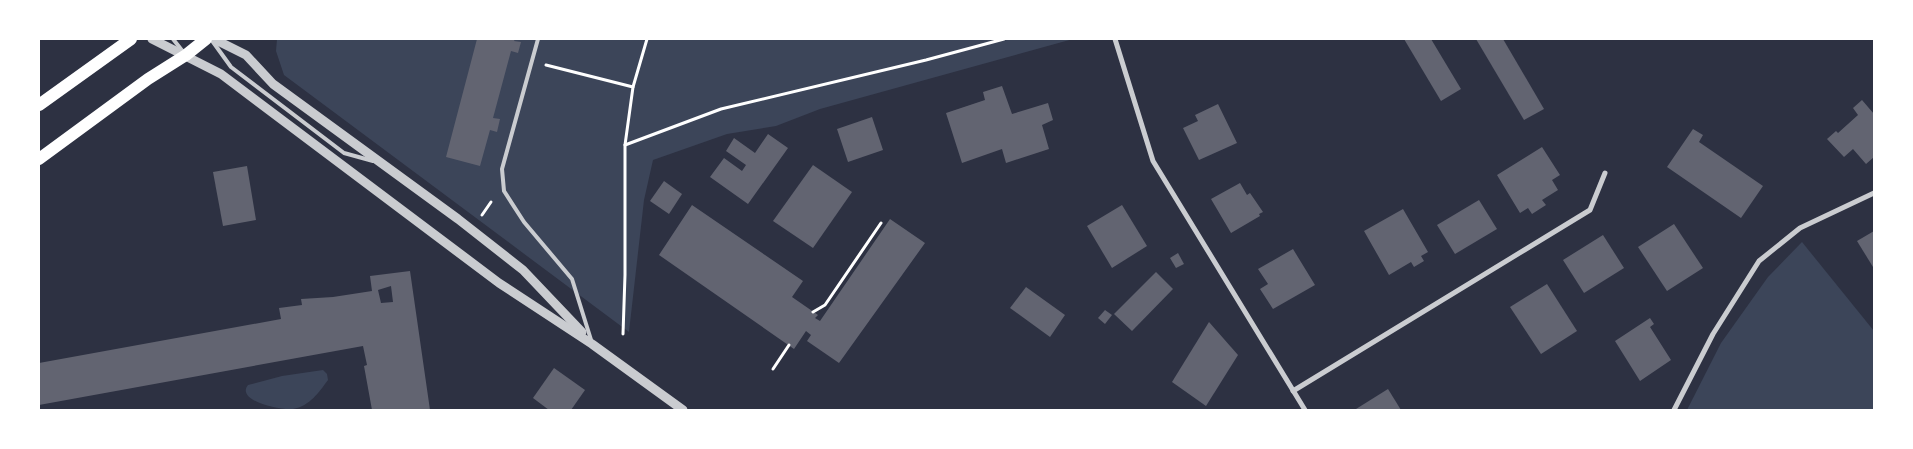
<svg xmlns="http://www.w3.org/2000/svg" width="1913" height="449" viewBox="0 0 1913 449" font-family="Lora,serif">
<style>
.green{fill:#3c4559}
.building{fill:#626471;fill-rule:evenodd}
.lines{fill:none;stroke-linecap:round;stroke-linejoin:round}
.path{stroke:#fff;stroke-width:3}
.service{stroke:#caccd0;stroke-width:4}
.minor{stroke:#caccd0;stroke-width:5}
.tertiary{stroke:#caccd0;stroke-width:9}
.primary{stroke:#fff;stroke-width:12}
</style>
<rect width="100%" height="100%" fill="#2d3142"/>
<g class="green">
<path d="M277,39H1073L820,109L776,126L727,134L653,160L644,200L629,332L284,75L276,51Z"/>
<path d="M1802,242L1874,331V410H1687L1721,343L1768,277Z"/>
<path d="M323,370L327,374L328,380C319,392 310,406 293,409C282,411 235,401 248,385L282,376Z"/>
</g>
<g class="building">
<path d="M477,39H515L514,41L521,42L518,53L511,51L493,118L500,119L497,132L490,130L480,166L446,157Z"/>
<path d="M1404,39H1431L1461,89L1441,101Z"/>
<path d="M1476,39H1503L1544,109L1524,120Z"/>
<path d="M1002,86L1012,114L1048,103L1053,120L1042,125L1049,149L1006,163L1002,149L962,163L946,113L985,100L983,92Z"/>
<path d="M1862,100L1874,114V157L1866,164L1853,149L1844,157L1827,139L1836,131L1838,133L1858,115L1853,108Z"/>
<path d="M1218,104L1237,143L1199,160L1183,128L1198,121L1195,115Z"/>
<path d="M872,117L883,150L848,162L837,129Z"/>
<path d="M1693,129L1703,135L1699,142L1763,186L1741,218L1667,167Z"/>
<path d="M768,134L788,148L748,204L710,177L724,158L742,171L746,165L726,151L734,138L755,153Z"/>
<path d="M1542,147L1560,175L1552,180L1558,190L1542,200L1546,205L1532,214L1528,208L1520,213L1497,175Z"/>
<path d="M813,165L852,192L813,248L773,221Z"/>
<path d="M247,166L256,220L223,226L213,172Z"/>
<path d="M664,181L682,194L669,214L650,201Z"/>
<path d="M1240,183L1247,195L1250,193L1263,212L1259,214L1260,216L1231,233L1211,199Z"/>
<path d="M1479,200L1497,229L1455,254L1437,225Z"/>
<path d="M692,205L803,281L792,297L818,315L815,318L820,321L890,219L925,243L839,363L807,341L811,335L806,331L794,349L659,255Z"/>
<path d="M1122,205L1147,246L1112,268L1087,226Z"/>
<path d="M1403,209L1428,252L1421,256L1424,261L1414,267L1411,262L1389,275L1364,231Z"/>
<path d="M1674,224L1703,268L1667,291L1638,247Z"/>
<path d="M1874,231V266L1873,267L1857,241Z"/>
<path d="M1603,235L1624,268L1584,293L1563,260Z"/>
<path d="M1293,249L1315,285L1273,309L1260,289L1268,284L1258,269Z"/>
<path d="M1178,253L1184,264L1176,268L1170,258Z"/>
<path d="M410,271L430,410H372L364,366L367,365L363,346L39,405V363L281,319L279,308L302,305L301,299L333,297L372,291L370,276ZM391,286L393,302L381,303L378,290Z"/>
<path d="M1156,272L1173,289L1132,331L1114,314Z"/>
<path d="M1547,284L1577,331L1541,354L1510,307Z"/>
<path d="M1026,287L1065,315L1050,337L1010,308Z"/>
<path d="M1105,310L1112,315L1105,324L1098,318Z"/>
<path d="M1650,318L1654,324L1650,327L1671,360L1640,381L1615,341Z"/>
<path d="M1209,322L1238,355L1206,406L1172,382Z"/>
<path d="M554,368L585,390L571,410H549L533,398Z"/>
<path d="M1388,389L1401,410L1356,409Z"/>
</g>
<g class="lines">
<g class="path">
<path d="M546,65L633,87L625,145V275L623,334"/>
<path d="M633,87L647,39"/>
<path d="M625,145L721,109L926,60L1004,39"/>
<path d="M482,215L491,202"/>
<path d="M813,312L825,305L881,223"/>
<path d="M773,369L789,345"/>
</g>
<g class="service">
<path d="M173,39L184,53"/>
<path d="M538,39L502,169L504,191L524,222L572,279L592,343"/>
<path d="M213,42L231,67L344,153L373,161"/>
</g>
<g class="minor">
<path d="M1115,39L1153,161L1305,410"/>
<path d="M1293,391L1590,210L1605,173"/>
<path d="M1674,410L1713,334L1759,261L1800,228L1874,193"/>
</g>
<g class="tertiary">
<path d="M152,39L221,74L499,283L592,344L683,410"/>
<path d="M214,39L246,55L273,84L458,219L523,270L582,332"/>
</g>
<g class="primary">
<path d="M39,105L131,39"/>
<path d="M39,159L148,79L186,55L206,39"/>
</g>
</g>
<rect width="1913" height="449" fill="none" stroke="#ffffff" stroke-width="80"/>
</svg>
